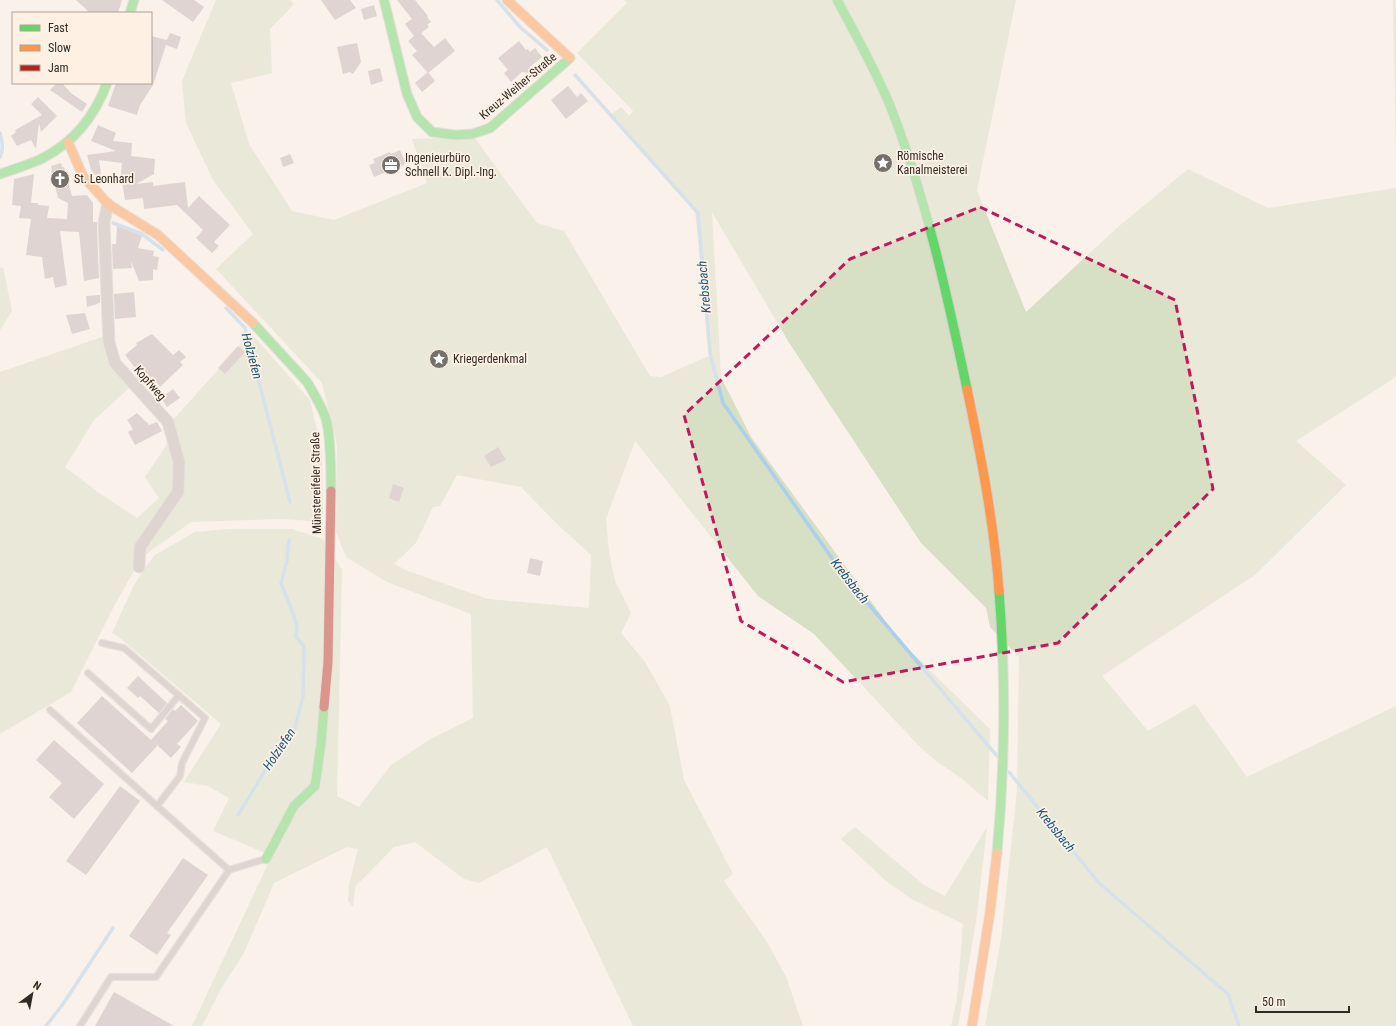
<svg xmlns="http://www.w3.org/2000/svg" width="1396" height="1026" viewBox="0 0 1396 1026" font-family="'Roboto Condensed',sans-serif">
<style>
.green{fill:#d7dfc5;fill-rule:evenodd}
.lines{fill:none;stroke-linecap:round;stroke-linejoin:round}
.stream{stroke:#accfeb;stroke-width:3.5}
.building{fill:#bfb2b5}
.lane-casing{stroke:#d3cdc8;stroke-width:8}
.street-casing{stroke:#d3cdc8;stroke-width:13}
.fast-casing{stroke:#d3cdc8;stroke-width:11}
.slow-casing{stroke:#d3cdc8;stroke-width:11}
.jam-casing{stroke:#d3cdc8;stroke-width:11}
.lane{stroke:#bdb2b2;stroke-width:5.5}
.street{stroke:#bdb2b2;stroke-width:11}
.fast{stroke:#63d668;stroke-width:9}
.slow{stroke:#ff974d;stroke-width:9}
.jam{stroke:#b3261e;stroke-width:9}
.marked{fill:none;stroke:#c2185b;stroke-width:3;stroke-dasharray:8 5;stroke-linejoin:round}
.labels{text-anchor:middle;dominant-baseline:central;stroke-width:3.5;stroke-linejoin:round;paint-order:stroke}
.street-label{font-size:12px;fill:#302b26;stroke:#fff0e4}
.poi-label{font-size:12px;fill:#302b26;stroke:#fff0e4;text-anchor:start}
.water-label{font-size:13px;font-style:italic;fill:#1a567e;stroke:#fff0e4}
</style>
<rect width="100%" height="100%" fill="#f9f1ea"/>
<g class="green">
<path d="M216,0H290L294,4L270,29L272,73L231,83L249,144L292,211L334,220L427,183L412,139L474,137L537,223L564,231L650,376L661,377L709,356L695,210L609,116L621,107L629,116L633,111L577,53L627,3L624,0H1016L977,190L1026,312L1118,227L1188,169L1268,208L1396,188V377L1296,441L1346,485L1255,575L1102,676L1148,731L1195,704L1247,777L1396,706V1026H985L1001,939L1017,791L1019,657L990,627L986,608L921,543L788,341L712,212L721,377L751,437L900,641L990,729L988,801L961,778L936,761L919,746L814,634L758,596L635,441L606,519L609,552L615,581L631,613L621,633L645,662L670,706L684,780L733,874L724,881L767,942L786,977L803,1026H633L547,847L479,883L464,879L415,842L394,847L355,887L353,907L348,901L349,885L358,849L347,847L274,883L244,953L222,987L202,1026H192L274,851L263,852L213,831L229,798L208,786L184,782L221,724L120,638L112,633L134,585L144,569L155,555L195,532L229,529H292L323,539L342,570L337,796L359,807L391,765L429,740L473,718L471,614L387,582L346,557L336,532L337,445L322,383L216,269L253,234L213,180L186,123L182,81ZM457,475L521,487L557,524L591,555L589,608L488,599L408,571L394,564L416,543L433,507L440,506Z"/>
<path d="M1393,0H1396V167Z"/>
<path d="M3,267L12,311L0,330V268Z"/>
<path d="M251,333L310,400L322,452L323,516L312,521L282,519L191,522L142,557L114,606L71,692L0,734V372L102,337L107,360L129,388L94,420L65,467L99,493L137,518L159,498L145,477L175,432L173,420Z"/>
<path d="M855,827L924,885L945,896L987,827L976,922L958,1026H951L957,998L963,924L910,898L885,880L841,839Z"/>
</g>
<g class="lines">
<g class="stream">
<path d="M497,0L520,27L547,50"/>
<path d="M575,75L698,213L710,353L723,403L843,574L997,756"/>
<path d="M0,133C2,141 4,149 0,157"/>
<path d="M113,223L142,234L163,250"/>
<path d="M226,308L245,328L290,502"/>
<path d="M1009,772L1099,883L1228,994L1239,1026"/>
<path d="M238,815L274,756L294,731L303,697L304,646L296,637L297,624L281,583L287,561L289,540"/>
<path d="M46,1026L63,1004L113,928"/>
</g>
</g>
<g class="building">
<path d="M76,0H122L118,13H90Z"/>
<path d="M162,0H194L204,7L193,22Z"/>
<path d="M321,0H350L356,8L335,20Z"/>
<path d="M397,0H415L428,16L427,17L431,22L427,25L429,27L421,33L434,47L445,38L455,51L428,73L412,55L417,51L408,41L414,36L405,24L412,19Z"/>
<path d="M374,5L377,16L364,20L361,9Z"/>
<path d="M170,33L181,37L177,49L166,45L153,85L140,105L137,115L108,106L116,83H151V36L167,40Z"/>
<path d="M519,41L526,50L528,49L530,52L535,48L542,57L530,67L529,73L522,72L511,82L504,73L508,70L498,58Z"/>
<path d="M357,43L361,62L353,74L350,72L343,74L337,47Z"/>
<path d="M380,68L383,81L371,85L368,71Z"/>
<path d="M428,72L435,81L422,92L415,83Z"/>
<path d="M57,83H62L71,93L87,104L82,112L50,90Z"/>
<path d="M568,86L577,97L581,93L588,101L566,119L551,100Z"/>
<path d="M38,97L57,116L41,132L39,123L36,149L31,140L17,146L11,136L16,132L15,130L42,115L31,104Z"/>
<path d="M98,125L116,133L113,141L132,143L131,156L155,159L154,174L136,184L153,182V186L185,182L188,208L199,196L230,225L214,242L219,246L212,253L196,238L203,230L177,205L144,209L143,198L125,200L121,174L122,163L99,160L101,174L95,175L91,170L87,155L116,151L91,141Z"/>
<path d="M400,150L406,164L374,177L369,165L375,163L373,159L390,152L391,154Z"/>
<path d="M290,154L294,163L283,167L280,158Z"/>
<path d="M61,163L62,167H64L72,196L87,195L93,203V222H97V228L99,278L84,281L79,232L60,231L67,285L55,288L53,277L45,279L42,257L26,255L31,219L19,218L21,206L12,205L14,179L34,174L31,203H38V205L49,206L47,218L67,219L68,203L58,198L51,170H52L51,166Z"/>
<path d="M117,226L142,236L138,248L154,251L153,256L159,257L157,270L153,269V280L139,281L131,261L132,268L113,269L112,244H116Z"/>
<path d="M134,292L136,317L115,319L114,294Z"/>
<path d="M100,295V303L87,307L86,296Z"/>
<path d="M85,313L90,329L72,334L66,315Z"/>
<path d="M152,334L173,355L179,350L186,357L180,362L183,365L160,387L152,376L144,384L137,377L140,374L125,355L137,345L136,343Z"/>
<path d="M238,346L245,352L225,374L218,368Z"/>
<path d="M173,389L180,398L167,407L161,398Z"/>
<path d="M137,413L146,422H147L149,425L157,422L162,431L135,445L128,432L133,429L127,420Z"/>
<path d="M498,447L506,460L491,467L484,456Z"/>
<path d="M393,484L404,488L399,502L389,498Z"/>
<path d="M530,558L543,561L540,576L527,573Z"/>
<path d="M138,676L167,703L159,713L140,696L138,698L127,688Z"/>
<path d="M102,696L151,740L168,721L165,719L173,709L175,711L181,705L198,721L177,744L181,747L171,758L156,744L157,746L132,773L77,723Z"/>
<path d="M54,740L104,784L74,819L49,797L62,783L36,760Z"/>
<path d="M120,786L140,801L86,875L66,861Z"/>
<path d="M183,858L208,875L167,933L171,935L157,955L129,936Z"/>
<path d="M114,992L174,1026H95Z"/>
</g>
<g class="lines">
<g class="lane-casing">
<g id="lane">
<path d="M88,673L151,729L179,695"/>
<path d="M50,710L157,806L180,776L182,763L205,718L124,648L102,643"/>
<path d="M229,870L265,859"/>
<path d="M80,1026L111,977H156L229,870L157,806"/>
</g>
</g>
<g class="street-casing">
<path id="street" d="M108,204L104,222L109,342L115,363L168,422L179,462L178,492L140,547L139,567"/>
</g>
<g class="fast-casing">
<g id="fast">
<path d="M384,0L407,94L417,117L432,132L455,135L472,134L490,128L570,58"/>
<path d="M837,0C856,35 876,71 891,108C926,198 947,294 967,389"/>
<path d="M130,13L134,0"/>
<path d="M0,174C14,169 28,165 41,159C73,143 95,116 107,83"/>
<path d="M253,323L307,382C313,392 325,412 327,423C331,445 331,469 331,491"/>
<path d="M997,853C1005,766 1006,679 999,591"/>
<path d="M266,859L294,806L315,786L321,744L324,707"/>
</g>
</g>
<g class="slow-casing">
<g id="slow">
<path d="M507,0L570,58"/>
<path d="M68,142L83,176L108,204L158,235L253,323"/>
<path d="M967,389C981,456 994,523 999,591"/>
<path d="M972,1026L990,912L997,853"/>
</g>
</g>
<g class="jam-casing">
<path id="jam" d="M324,707L328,662L331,491"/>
</g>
<use href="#lane" class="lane"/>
<use href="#street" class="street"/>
<use href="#fast" class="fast"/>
<use href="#slow" class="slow"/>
<use href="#jam" class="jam"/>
</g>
<path d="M0 0H1396V1026H0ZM980,207L1175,300L1213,489L1058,643L843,682L741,621L684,415L850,259Z" fill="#f9f1ea" fill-opacity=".55" fill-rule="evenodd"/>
<path class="marked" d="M980,207L1175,300L1213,489L1058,643L843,682L741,621L684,415L850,259Z"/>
<defs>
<g id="sight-disc" transform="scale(1)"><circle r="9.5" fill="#76706b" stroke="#fff0e4"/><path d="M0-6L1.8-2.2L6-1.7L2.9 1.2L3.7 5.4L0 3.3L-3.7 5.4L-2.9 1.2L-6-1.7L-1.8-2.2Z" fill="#fff"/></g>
<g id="office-disc" transform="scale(1)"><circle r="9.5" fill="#76706b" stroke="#fff0e4"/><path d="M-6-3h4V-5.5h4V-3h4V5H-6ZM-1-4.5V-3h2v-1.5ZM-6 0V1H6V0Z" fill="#fff"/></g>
<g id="church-disc" transform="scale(1)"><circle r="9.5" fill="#76706b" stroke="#fff0e4"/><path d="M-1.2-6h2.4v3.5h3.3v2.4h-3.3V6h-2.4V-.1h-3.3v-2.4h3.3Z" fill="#fff"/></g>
</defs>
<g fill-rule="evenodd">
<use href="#sight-disc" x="883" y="163"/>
<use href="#office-disc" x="391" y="165"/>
<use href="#church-disc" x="60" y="179"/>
<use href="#sight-disc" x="439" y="359"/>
</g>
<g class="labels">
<g class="street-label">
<text transform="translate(518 86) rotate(-40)">Kreuz-Weiher-Straße</text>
<text transform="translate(150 383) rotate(49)">Kopfweg</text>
<text transform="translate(316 483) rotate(-91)">Münstereifeler Straße</text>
</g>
<g class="poi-label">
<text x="897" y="156">Römische<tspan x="897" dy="14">Kanalmeisterei</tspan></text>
<text x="405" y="158">Ingenieurbüro<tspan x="405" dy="14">Schnell K. Dipl.-Ing.</tspan></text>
<text x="74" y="179">St. Leonhard</text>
<text x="453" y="359">Kriegerdenkmal</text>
</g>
<g class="water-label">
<text transform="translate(704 287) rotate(-95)">Krebsbach</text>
<text transform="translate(252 356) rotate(75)">Holziefen</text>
<text transform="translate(850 581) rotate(52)">Krebsbach</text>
<text transform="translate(279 749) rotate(-56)">Holziefen</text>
<text transform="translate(1056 830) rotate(51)">Krebsbach</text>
</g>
</g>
<rect x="12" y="12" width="140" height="72" fill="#fff0e4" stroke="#aca198"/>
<rect x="20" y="25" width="20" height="6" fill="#63d668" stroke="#aca198"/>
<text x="48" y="32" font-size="12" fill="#302b26">Fast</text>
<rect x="20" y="45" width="20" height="6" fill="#ff974d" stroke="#aca198"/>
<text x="48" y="52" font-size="12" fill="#302b26">Slow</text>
<rect x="20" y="65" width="20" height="6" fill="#b3261e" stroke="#aca198"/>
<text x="48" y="72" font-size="12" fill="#302b26">Jam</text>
<g transform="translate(32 994) rotate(32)" stroke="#fff0e4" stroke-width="3" paint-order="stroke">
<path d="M0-3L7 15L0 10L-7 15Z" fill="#302b26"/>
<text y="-6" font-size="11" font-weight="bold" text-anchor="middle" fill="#302b26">N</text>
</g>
<path d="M1256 1006v6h93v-6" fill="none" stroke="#302b26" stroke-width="2"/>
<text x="1262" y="1006" font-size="12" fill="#302b26" stroke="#fff0e4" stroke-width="3" paint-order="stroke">50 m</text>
</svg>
